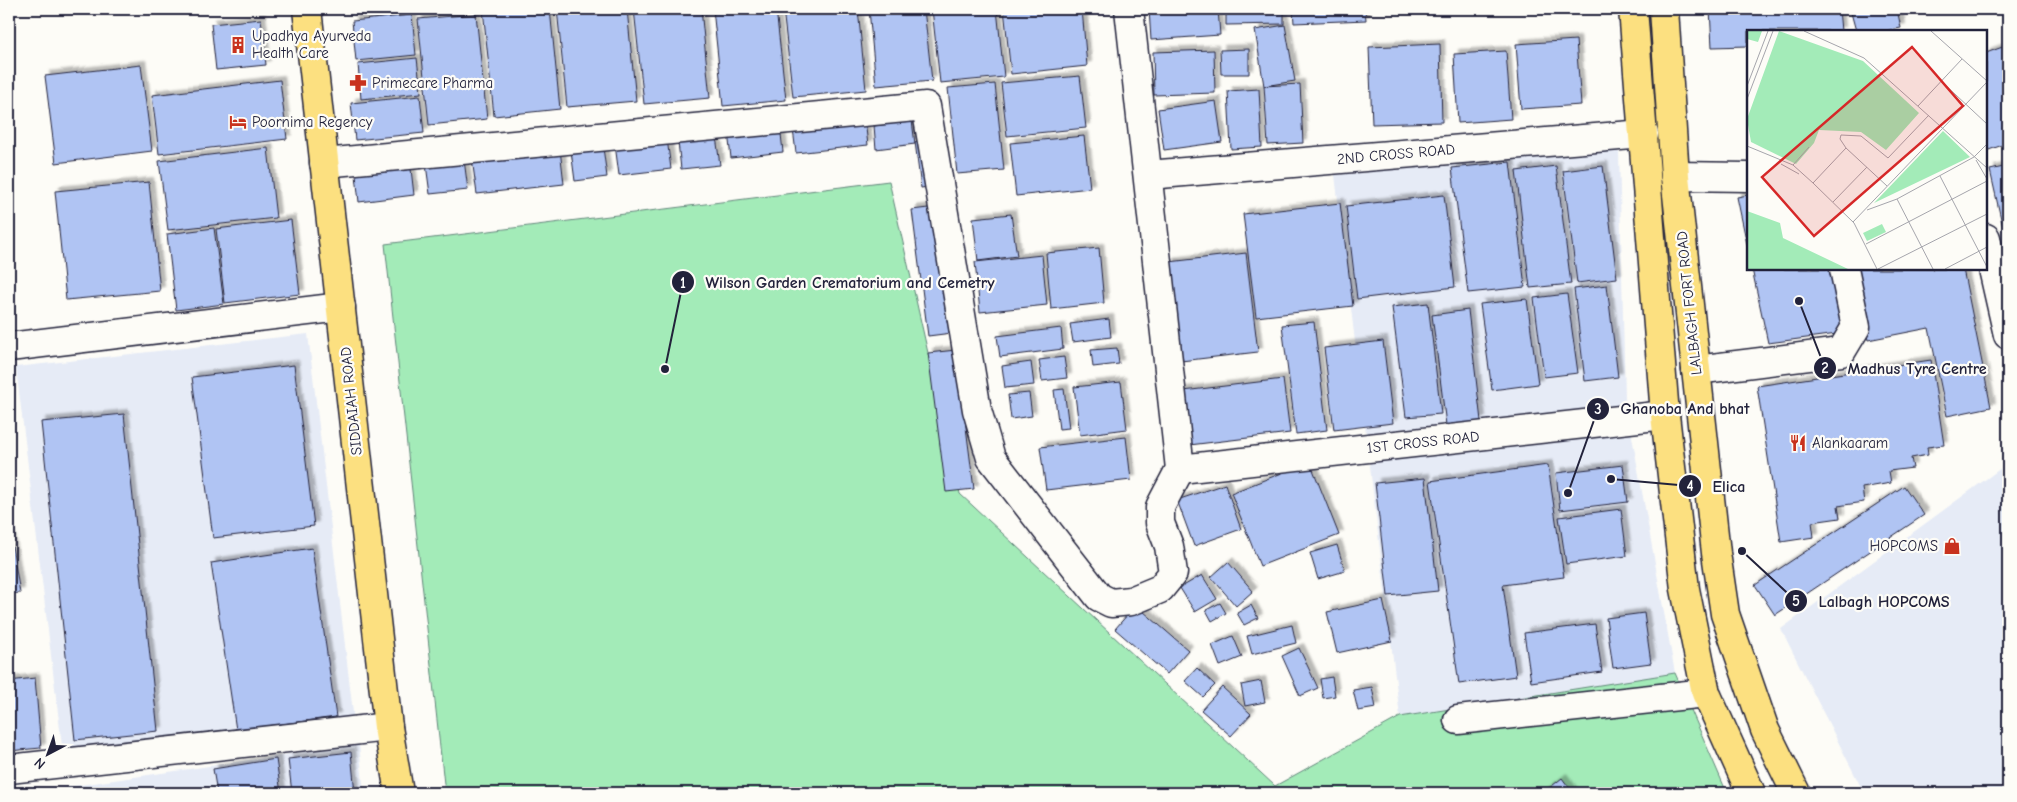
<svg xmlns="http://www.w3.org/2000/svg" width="2017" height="802" viewBox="0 0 2017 802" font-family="'Comic Neue',sans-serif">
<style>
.built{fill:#e6ebf6}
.green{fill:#a3ebb8;stroke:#62867a}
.building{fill:#b0c4f3;stroke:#22223b;filter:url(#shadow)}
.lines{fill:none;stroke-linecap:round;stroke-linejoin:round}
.minor-casing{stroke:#22223b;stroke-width:31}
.major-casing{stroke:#22223b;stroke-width:31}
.minor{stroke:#fdfcf7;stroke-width:28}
.major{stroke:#fce080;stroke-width:28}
.labels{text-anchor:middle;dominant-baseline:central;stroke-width:4.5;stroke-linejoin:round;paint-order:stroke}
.poi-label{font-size:15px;fill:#22223b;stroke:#fdfcf7;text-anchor:start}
.street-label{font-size:15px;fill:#22223b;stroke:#fdfcf7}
.inset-road{fill:none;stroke:#a5a5ac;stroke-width:1}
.view{fill:#d62828;fill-opacity:0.15;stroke:#d62828;stroke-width:2.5}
.inset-edge{fill:none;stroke:#22223b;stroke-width:2.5}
.leader{fill:none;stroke:#22223b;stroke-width:2}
.callout-dot{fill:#22223b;stroke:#fdfcf7;stroke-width:2}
.mark-label{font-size:15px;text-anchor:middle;font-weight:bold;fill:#fff}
.callout-label{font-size:16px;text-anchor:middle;font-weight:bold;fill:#22223b;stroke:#fdfcf7;stroke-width:4.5;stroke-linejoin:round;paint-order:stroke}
</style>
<defs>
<filter id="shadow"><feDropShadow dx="4.5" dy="-4.5" stdDeviation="1" flood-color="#0004"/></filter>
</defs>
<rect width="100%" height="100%" fill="#fdfcf7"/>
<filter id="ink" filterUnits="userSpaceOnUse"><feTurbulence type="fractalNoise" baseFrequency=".02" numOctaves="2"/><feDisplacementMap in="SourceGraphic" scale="10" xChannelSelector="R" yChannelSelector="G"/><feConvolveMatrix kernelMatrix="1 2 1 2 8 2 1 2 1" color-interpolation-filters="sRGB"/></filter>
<g filter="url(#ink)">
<g class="built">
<path d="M1619,151L1625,398L1675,673L1400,717L1335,175Z"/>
<path d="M308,334L354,721L63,754L16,367Z"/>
<path d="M2008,463V793H1864L1781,629Z"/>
<path d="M359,744L364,793H27L53,789Z"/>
</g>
<path class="green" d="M889,181L960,494L1275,786L1400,717L1675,673L1727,793H445L385,244Z"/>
<g class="building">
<path d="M483,9H550L560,109L494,116Z"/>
<path d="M557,9H627L636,101L567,107Z"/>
<path d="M634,9H701L710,98L644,104Z"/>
<path d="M713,9H776L786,100L723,106Z"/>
<path d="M783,9H858L866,90L793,97Z"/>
<path d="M869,9H924L932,81L876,86Z"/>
<path d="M932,9H997L1004,77L940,83Z"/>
<path d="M1004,9H1082L1087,66L1011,74Z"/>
<path d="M1149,9H1218L1220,35L1151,40Z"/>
<path d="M1226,9H1284V24L1226,25Z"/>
<path d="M1293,9H1365L1366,20L1294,23Z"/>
<path d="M1710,9H1839L1841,31H1748V46L1712,47Z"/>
<path d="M1850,9H1897L1901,28L1885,31H1856Z"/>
<path d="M476,14L487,119L429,125L418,19Z"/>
<path d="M412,15L416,55L356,61L352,21Z"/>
<path d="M261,19L266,65L216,70L211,24Z"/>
<path d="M1285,25L1295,81L1264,86L1255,30Z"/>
<path d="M1576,40L1581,105L1521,109L1516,44Z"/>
<path d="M1440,44L1442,122L1372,124L1369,47Z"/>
<path d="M2008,45V143L1986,151V53Z"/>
<path d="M1249,49V74H1221L1220,50Z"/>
<path d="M1214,50L1215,93L1154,95L1153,52Z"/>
<path d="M1506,51L1511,119L1458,123L1454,54Z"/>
<path d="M417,58L421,93L361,99L358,64Z"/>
<path d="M141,65L152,151L56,163L45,76Z"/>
<path d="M1080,76L1086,128L1007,136L1001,83Z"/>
<path d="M280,80L287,139L159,154L152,95Z"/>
<path d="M995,84L1004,170L957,174L948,88Z"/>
<path d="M1300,84L1303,143L1268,145L1264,86Z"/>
<path d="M1259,89L1262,147L1231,149L1228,91Z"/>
<path d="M420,96L424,133L355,140L351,103Z"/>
<path d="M1216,101L1222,142L1164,150L1158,109Z"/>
<path d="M864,112L868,145L796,153L792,121Z"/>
<path d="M912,121L915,144L876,149L874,126Z"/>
<path d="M780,125L783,152L731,158L728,132Z"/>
<path d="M715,129L720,165L681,169L677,133Z"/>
<path d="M666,131L671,169L619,175L614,137Z"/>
<path d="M1084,136L1090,188L1016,196L1010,143Z"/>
<path d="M602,140L607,177L575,181L570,143Z"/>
<path d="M931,140L937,186L921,188L915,142Z"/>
<path d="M268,148L276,218L168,230L159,161Z"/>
<path d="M560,149L564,184L477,194L472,159Z"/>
<path d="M463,152L468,190L430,194L425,157Z"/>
<path d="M410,160L414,195L359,202L355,166Z"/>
<path d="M1510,162L1525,287L1468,293L1452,168Z"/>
<path d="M1556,166L1571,284L1530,288L1516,171Z"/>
<path d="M1603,166L1617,278L1577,283L1563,171Z"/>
<path d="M2008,166V250L1990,170Z"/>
<path d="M149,182L160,291L66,300L55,191Z"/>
<path d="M1444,195L1455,287L1357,299L1346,206Z"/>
<path d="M1748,195V249L1737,197Z"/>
<path d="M1340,203L1353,306L1256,317L1243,214Z"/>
<path d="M936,207L952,333L928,336L912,210Z"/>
<path d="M1011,214L1017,256L978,261L973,218Z"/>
<path d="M291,220L300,294L225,303L216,229Z"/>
<path d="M214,228L224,304L176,310L167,234Z"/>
<path d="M1099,248L1104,303L1051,309L1046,253Z"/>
<path d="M1246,253L1258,352L1181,361L1169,262Z"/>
<path d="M1042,255L1047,305L980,312L975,262Z"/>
<path d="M1752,269H1834L1845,333L1768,343Z"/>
<path d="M1854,269H1963L1991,407L1947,416L1929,328L1868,340Z"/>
<path d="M1607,285L1618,377L1585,381L1574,289Z"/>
<path d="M1567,294L1578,373L1544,377L1534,298Z"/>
<path d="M1527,299L1538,384L1492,390L1480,304Z"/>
<path d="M1428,303L1441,414L1406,417L1392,307Z"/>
<path d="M1468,310L1481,421L1446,425L1432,315Z"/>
<path d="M1109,319L1111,337L1073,342L1070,324Z"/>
<path d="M1314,322L1327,430L1296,434L1282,325Z"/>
<path d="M1061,328L1063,349L1000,357L997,336Z"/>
<path d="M1383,341L1393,423L1334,430L1324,348Z"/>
<path d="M1117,348L1119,364L1093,367L1091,350Z"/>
<path d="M956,350L974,489L946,492L928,353Z"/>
<path d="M1064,357L1067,378L1042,381L1039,360Z"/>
<path d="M1931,360L1944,445L1927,447L1928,455L1911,458L1913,468L1889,471L1891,483L1862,488L1864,502L1838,506L1840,518L1812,522L1814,537L1781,542L1757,386Z"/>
<path d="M1031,362L1034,385L1005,388L1002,366Z"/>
<path d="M294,365L314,526L213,538L192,377Z"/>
<path d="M1283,379L1290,433L1181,446L1175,392Z"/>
<path d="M1121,382L1127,429L1080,435L1074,387Z"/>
<path d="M1064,389L1069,428L1059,429L1054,390Z"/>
<path d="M1029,393L1032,416L1011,419L1008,395Z"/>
<path d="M124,414L158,731L75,740L41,422Z"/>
<path d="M1126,437L1131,480L1046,490L1040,447Z"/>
<path d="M1310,462L1339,535L1260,566L1231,493Z"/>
<path d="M1548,465L1564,577L1503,585L1516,676L1459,684L1430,481Z"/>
<path d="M1623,465L1628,502L1560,510L1556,473Z"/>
<path d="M1425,478L1438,591L1388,596L1375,483Z"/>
<path d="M1225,484L1241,529L1194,546L1177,500Z"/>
<path d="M1904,486L1924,515L1775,615L1755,585Z"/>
<path d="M1621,509L1627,556L1566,564L1559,517Z"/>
<path d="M9,528L20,593L9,594Z"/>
<path d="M1337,545L1345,571L1318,579L1310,553Z"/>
<path d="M312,548L336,717L236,730L211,563Z"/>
<path d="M1228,562L1253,591L1236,606L1211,577Z"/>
<path d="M1202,575L1217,599L1195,612L1180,588Z"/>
<path d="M1383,600L1392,641L1337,653L1327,612Z"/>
<path d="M1220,603L1226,613L1212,621L1206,610Z"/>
<path d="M1136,605L1188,650L1167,674L1115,629Z"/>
<path d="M1251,605L1258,618L1244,625L1237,613Z"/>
<path d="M1644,613L1651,663L1613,668L1606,618Z"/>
<path d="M1595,624L1602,672L1531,682L1524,633Z"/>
<path d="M1292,625L1296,643L1252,654L1247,636Z"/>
<path d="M1233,636L1242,657L1220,666L1212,645Z"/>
<path d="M1299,648L1318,688L1300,696L1282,656Z"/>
<path d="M1197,668L1215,685L1203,697L1185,681Z"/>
<path d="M1332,677L1335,696L1323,698L1320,679Z"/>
<path d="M35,678L41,748L9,751V681Z"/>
<path d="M1261,681L1265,702L1245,706L1241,685Z"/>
<path d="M1222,687L1251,714L1231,736L1201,710Z"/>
<path d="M1372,687L1376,708L1358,711L1353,690Z"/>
<path d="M351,752L355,793H292L288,759Z"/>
<path d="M276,759L281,793H217L213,769Z"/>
<path d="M1562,778L1573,793H1543Z"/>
</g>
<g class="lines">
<g class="minor-casing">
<g id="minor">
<path d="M324,163L926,106L977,410L991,458L1099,597L1111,603L1131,601L1160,589L1173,573L1169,546L1160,523V507L1180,469L1129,9"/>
<path d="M1148,175L1644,134"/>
<path d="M1675,176L1748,177"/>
<path d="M1986,238L2008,335"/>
<path d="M9,347L341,307"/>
<path d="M1696,370L1841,352L1856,327L1844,269"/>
<path d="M1180,469L1665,415"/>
<path d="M1458,720L1706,693"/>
<path d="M9,769L388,727"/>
</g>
</g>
<g class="major-casing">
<g id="major">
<path d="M307,9L388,727L399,793"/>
<path d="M1633,9L1665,415L1685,589L1706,693L1751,793"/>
<path d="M1664,9L1675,176L1716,553L1725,614L1765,730L1796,793"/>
</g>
</g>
<use href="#minor" class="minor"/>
<use href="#major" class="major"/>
</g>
</g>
<defs>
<g id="building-bare" transform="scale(1.35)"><path d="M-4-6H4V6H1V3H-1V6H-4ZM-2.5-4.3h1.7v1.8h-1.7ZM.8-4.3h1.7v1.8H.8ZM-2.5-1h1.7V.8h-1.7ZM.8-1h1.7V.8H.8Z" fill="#c8321e" stroke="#fdfcf7" stroke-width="2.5" paint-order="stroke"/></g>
<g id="pharmacy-bare" transform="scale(1.35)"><path d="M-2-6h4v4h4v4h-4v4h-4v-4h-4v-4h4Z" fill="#c8321e" stroke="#fdfcf7" stroke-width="2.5" paint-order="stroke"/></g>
<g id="hotel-bare" transform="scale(1.35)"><path d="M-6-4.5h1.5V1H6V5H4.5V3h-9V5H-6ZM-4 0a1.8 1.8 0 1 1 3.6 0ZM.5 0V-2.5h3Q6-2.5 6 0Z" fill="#c8321e" stroke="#fdfcf7" stroke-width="2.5" paint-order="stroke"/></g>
<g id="restaurant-bare" transform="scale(1.35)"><path d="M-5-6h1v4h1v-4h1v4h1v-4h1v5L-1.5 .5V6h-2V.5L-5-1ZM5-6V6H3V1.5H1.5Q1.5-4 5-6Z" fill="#c8321e" stroke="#fdfcf7" stroke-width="2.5" paint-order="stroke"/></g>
<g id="shop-bare" transform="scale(1.35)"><path d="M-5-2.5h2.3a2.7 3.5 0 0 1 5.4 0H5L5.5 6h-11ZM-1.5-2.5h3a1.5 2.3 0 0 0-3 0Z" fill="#c8321e" stroke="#fdfcf7" stroke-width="2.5" paint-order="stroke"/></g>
</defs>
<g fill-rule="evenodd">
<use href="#building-bare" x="238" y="45"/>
<use href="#pharmacy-bare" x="358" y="83"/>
<use href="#hotel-bare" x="238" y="122"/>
<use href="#restaurant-bare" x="1798" y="443"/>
<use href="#shop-bare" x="1952" y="546"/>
</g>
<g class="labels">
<g class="poi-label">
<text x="252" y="36">Upadhya Ayurveda<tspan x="252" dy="17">Health Care</tspan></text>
<text x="372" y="83">Primecare Pharma</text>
<text x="252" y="122">Poornima Regency</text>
<text x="1812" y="443">Alankaaram</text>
<text x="1938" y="546" text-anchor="end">HOPCOMS</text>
</g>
<g class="street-label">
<text transform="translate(1396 154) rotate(-5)">2ND CROSS ROAD</text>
<text transform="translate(1689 303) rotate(-96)">LALBAGH FORT ROAD</text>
<text transform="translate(351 401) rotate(-96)">SIDDAIAH ROAD</text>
<text transform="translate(1423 442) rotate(-6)">1ST CROSS ROAD</text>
</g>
</g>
<g transform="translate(1747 30)">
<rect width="240" height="240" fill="#fdfcf7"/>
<path d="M0,1H15L11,12L0,9ZM32,1L116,31L172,83L139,120L114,102L72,100L67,113L49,134L4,112L0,89ZM196,101L223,127L127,173ZM0,181L33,193L36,208L101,239H0ZM135,194L139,202L120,211L116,203Z" fill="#a3ebb8"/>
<path class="inset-road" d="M57,1L117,28L240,138M184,1L240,51M194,51L240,94M0,56L21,1M0,69L26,1M171,76L215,29M0,116L46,135L66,153L107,193L130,239M229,130L240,149M34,134L52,144M46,135L62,117M193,146L240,237M66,153L99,118M140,156L99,118L93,109L94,105L114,106L141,128L182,85M150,169L186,239M86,172L120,137M120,180L150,169L227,127L240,114M106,192L240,52M119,214L240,151M131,239L240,184M198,239L240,217"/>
<path class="view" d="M165,17L216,76L67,206L15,147Z"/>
<rect width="240" height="240" class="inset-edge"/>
</g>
<path class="leader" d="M665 369L683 282M1799 301L1825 368M1568 493L1598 409M1611 479L1690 486M1742 551L1796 601"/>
<g class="callout-dot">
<circle cx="665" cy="369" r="5"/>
<circle cx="1799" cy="301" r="5"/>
<circle cx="1568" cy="493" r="5"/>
<circle cx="1611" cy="479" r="5"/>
<circle cx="1742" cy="551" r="5"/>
<circle cx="683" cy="282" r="12"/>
<circle cx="1825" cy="368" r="12"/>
<circle cx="1598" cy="409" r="12"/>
<circle cx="1690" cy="486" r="12"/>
<circle cx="1796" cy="601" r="12"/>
</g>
<g class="mark-label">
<text x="683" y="288">1</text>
<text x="1825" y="373">2</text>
<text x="1598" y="414">3</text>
<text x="1690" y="491">4</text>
<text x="1796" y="606">5</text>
</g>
<g class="callout-label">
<text x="850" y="288">Wilson Garden Crematorium and Cemetry</text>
<text x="1917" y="374">Madhus Tyre Centre</text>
<text x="1685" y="414">Ghanoba And bhat</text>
<text x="1729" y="492">Elica</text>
<text x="1884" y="607">Lalbagh HOPCOMS</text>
</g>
<rect width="2017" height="802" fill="none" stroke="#fdfcf7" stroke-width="30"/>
<rect x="15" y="15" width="1987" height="772" fill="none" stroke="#22223b" stroke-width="2" filter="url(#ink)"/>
<g transform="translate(48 754) rotate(221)" stroke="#fdfcf7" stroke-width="4" paint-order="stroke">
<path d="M0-4L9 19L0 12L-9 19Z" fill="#22223b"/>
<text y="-8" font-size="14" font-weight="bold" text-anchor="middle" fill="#22223b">N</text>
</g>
</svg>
